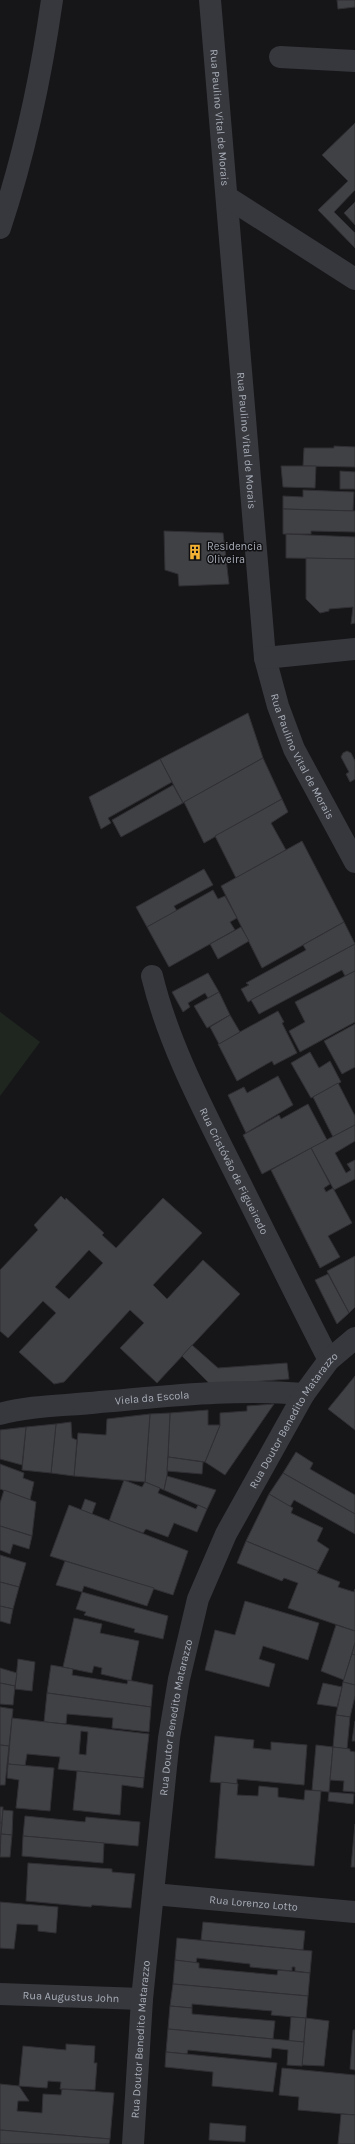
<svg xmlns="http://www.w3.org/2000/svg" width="355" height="2144" viewBox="0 0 355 2144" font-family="Karla,sans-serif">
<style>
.green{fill:#1e261f}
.building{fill:#404145;stroke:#303034;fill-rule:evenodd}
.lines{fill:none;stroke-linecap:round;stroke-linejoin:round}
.minor{stroke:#37383d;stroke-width:22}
.labels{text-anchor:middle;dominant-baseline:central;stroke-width:3;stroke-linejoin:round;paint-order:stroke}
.street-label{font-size:11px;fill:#a8adb8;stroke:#111113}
.poi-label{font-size:11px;fill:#a8adb8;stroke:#111113;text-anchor:start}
</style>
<rect width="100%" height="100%" fill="#161618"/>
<path class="green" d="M0,1012L40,1042L0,1096Z"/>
<g class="building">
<path d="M337,0H355V7L338,9Z"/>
<path d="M355,123V190L334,212L355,233V248L318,210L348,181L322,155Z"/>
<path d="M355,202V225L344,213Z"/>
<path d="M334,446L355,447V467L303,466L304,448H334Z"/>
<path d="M281,466H316L315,488L283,487Z"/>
<path d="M340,471L355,472V489H340Z"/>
<path d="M303,490L354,492L353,511L283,509V496L303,497Z"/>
<path d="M283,509L355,511V532L311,531V534H283Z"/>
<path d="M164,531L223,533L229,584L179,586L178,574L165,570Z"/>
<path d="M286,534L355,537V559L286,558Z"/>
<path d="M306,558L355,559V623L351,624L353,607L329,609V611L320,613L306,599Z"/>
<path d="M248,713L263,758L183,803L160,759Z"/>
<path d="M347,751L351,753L355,761V779L350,782L346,774L349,772L341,757L343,753Z"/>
<path d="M263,758L282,799L204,843L184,802Z"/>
<path d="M160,759L172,782L108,818L111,823L101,829L89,797Z"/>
<path d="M173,785L183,803L121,837L112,820Z"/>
<path d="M282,799L288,812L271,823L286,850L236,878L215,836Z"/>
<path d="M302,841L344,922L262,968L221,886Z"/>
<path d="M204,869L213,885L174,906L177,911L147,927L136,907Z"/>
<path d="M213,890L218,899L225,896L237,918L230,922L235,930L169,967L147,927Z"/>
<path d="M344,922L355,944L248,1002L241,989L249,985L246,983L306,950L303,945Z"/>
<path d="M241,927L249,941L218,959L210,944Z"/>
<path d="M355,944V971L345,976L342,970L259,1014L251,1000Z"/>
<path d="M355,971V1022L300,1052L289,1031L305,1022L295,1002Z"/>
<path d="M208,973L219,992L208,998L205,993L188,1003L190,1007L183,1012L172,992Z"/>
<path d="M219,992L230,1015L207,1028L194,1006Z"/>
<path d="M278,1011L284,1022L282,1023L297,1053L274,1065L272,1061L237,1081L218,1044Z"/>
<path d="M230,1015L240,1032L219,1044L210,1027Z"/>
<path d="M355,1024V1067L342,1074L324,1041Z"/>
<path d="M310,1052L319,1068L330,1061L341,1082L311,1098L291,1063Z"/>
<path d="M278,1076L293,1105L246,1133L228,1095L244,1087L247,1093Z"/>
<path d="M338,1083L355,1116V1125L333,1137L313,1097Z"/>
<path d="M308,1104L327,1140L262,1174L243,1135L279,1115L281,1119Z"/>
<path d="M355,1125V1141L335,1153L346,1173L351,1170L347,1164L355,1160V1179L334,1190L311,1148Z"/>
<path d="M311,1148L330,1184L324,1188L326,1192L333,1188L352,1223L328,1236L340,1257L320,1268L271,1170Z"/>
<path d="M61,1196L65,1200L66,1198L104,1233L102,1235L116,1248L163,1198L202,1233L153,1285L167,1299L203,1260L240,1294L157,1383L120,1348L144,1323L130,1310L64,1382L54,1384L19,1352L56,1313L43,1301L8,1338L0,1331V1270L38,1230L34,1225ZM89,1250L103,1263L69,1299L55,1287Z"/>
<path d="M355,1256V1307L349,1313L327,1271Z"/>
<path d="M328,1274L349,1313L337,1324L315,1280Z"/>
<path d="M192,1345L218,1368L287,1363L289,1379L211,1385L182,1356Z"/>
<path d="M355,1376V1430L328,1409Z"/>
<path d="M274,1404L225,1475L205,1462L220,1425V1413L247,1411V1406Z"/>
<path d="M208,1410V1425H220L205,1462L168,1457L170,1413Z"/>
<path d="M170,1413L167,1476L164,1490L145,1482L150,1414Z"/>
<path d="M150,1414L145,1482L74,1476L78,1433L106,1435L107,1419Z"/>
<path d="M71,1422L72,1438L77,1440L74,1476L51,1473L56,1424Z"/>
<path d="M56,1424L51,1473L22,1470L26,1427Z"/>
<path d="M26,1427L22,1465L0,1459V1430Z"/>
<path d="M296,1452L313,1463L310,1469L355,1495V1514L283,1473Z"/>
<path d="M168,1457L203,1462L202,1474L167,1471Z"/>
<path d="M0,1464L24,1473L23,1478L34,1482L30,1500L0,1489Z"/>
<path d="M283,1473L355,1514V1534L294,1500L290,1507L269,1494Z"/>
<path d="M167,1476L216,1490L207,1509L164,1490Z"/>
<path d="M124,1480L142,1487L145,1482L160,1488L158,1493L196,1509L198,1505L207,1509L197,1532L174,1523L168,1537L146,1529L143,1533L109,1521Z"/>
<path d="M4,1490L36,1502L32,1536L0,1526V1503Z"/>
<path d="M269,1494L293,1508L291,1513L323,1528L317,1541L329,1549L318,1571L246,1541Z"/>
<path d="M85,1499L96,1503L92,1514L81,1510Z"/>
<path d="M69,1505L188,1551L173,1595L50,1556Z"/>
<path d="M0,1526L32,1536L29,1549L13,1544L10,1554L0,1550Z"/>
<path d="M246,1541L318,1571L317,1573L340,1582L338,1587L354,1592L355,1589V1631L288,1608L298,1583L284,1578L282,1581L237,1563Z"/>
<path d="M0,1555L26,1563L19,1587L0,1582Z"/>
<path d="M65,1561L154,1588L147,1606L84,1586L82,1592L56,1585Z"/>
<path d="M0,1582L19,1587L13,1609L0,1606Z"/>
<path d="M82,1592L168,1616L163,1639L134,1632L135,1629L84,1615L86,1612L76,1609Z"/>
<path d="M245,1601L319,1623L308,1660L263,1646L259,1659L275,1664L269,1687L205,1670L215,1630L235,1635Z"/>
<path d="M0,1606L13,1609L10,1624L0,1621Z"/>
<path d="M74,1618L102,1624L100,1633L139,1641L131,1681L101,1674L102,1668L94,1666L92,1673L63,1667Z"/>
<path d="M336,1625L355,1631V1643L344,1680L321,1671Z"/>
<path d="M355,1643V1655L352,1654Z"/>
<path d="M352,1654L355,1655V1685L343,1682Z"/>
<path d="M18,1659L35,1662L32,1691L15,1689Z"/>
<path d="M51,1665L73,1669L72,1675L127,1684L128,1680L153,1685L151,1707L47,1693Z"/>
<path d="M0,1668L17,1673L15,1686L0,1683Z"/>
<path d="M343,1682L355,1685V1696L350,1717L336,1715Z"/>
<path d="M0,1683L15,1686L13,1705L0,1704Z"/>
<path d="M323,1683L342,1687L337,1707L317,1704Z"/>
<path d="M47,1693L151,1707L149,1732L112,1728L113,1718L67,1714L66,1724L44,1722Z"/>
<path d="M0,1707L13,1709L9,1746L0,1745Z"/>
<path d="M336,1715L350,1717L347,1749L333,1747Z"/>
<path d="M12,1718L149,1734L144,1778L58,1769L60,1757L27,1754L25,1766L8,1764ZM81,1731L88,1732L86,1755L79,1754Z"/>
<path d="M355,1721V1741H352Z"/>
<path d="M215,1736L254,1740L253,1748L271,1750V1742L307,1745L304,1785L237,1779V1784L210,1782Z"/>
<path d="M0,1745L9,1746L5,1785H0Z"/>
<path d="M316,1745L333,1747L329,1792L312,1790Z"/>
<path d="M333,1747L350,1749V1751L355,1752V1792L343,1791L344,1781L330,1780Z"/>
<path d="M8,1764L54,1768L50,1811L16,1808L19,1780L7,1778Z"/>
<path d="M77,1771L144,1778L143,1788L122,1785L120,1815L73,1810Z"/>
<path d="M221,1782L238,1784L237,1795L258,1796L259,1786L278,1788V1797L304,1800L305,1790L321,1791L314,1866L215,1858Z"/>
<path d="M329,1792L354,1794L353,1804L328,1801Z"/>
<path d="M0,1807H3L2,1823H0Z"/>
<path d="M3,1810L13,1811L12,1835L1,1834Z"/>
<path d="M25,1816L85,1822L86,1817L140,1822L138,1846L23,1836Z"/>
<path d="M0,1823H2L0,1842Z"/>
<path d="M355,1824V1867H351Z"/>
<path d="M1,1834L12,1835L10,1857H0Z"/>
<path d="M23,1836L104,1843L103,1863L22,1856Z"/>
<path d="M28,1863L112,1869V1872L135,1874L131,1908L92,1905L91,1907L26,1901Z"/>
<path d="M0,1902L58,1907L56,1933L38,1931V1925L17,1924L14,1949L0,1948Z"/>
<path d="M203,1922L305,1931L303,1950L201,1940Z"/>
<path d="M177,1938L312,1951L310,1973L295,1971V1967H292V1971L250,1967V1964L197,1958L196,1963L175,1960Z"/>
<path d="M175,1960L199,1963V1968H201L277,1975L278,1970L310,1973L308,1996L173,1984Z"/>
<path d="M173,1984L308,1996L306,2018L271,2015L272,2011L192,2004V2008L170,2006Z"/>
<path d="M170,2006L192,2008V2014L275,2021L273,2039L168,2029Z"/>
<path d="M291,2017L306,2018L304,2042L289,2041Z"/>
<path d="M306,2018L329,2021L324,2066L302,2065Z"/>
<path d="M168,2029L304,2042L302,2066L287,2065L288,2050L272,2048L271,2058L188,2050L187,2054L166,2052Z"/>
<path d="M353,2030H355V2070L350,2069Z"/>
<path d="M66,2044L95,2046L94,2063H97L95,2090L60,2089L61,2082L48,2081L47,2088L19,2086L23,2046L66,2050Z"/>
<path d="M166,2052L277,2063L273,2092L212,2086L213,2072L165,2067Z"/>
<path d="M282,2068L355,2075V2115L298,2110L299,2097L279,2095Z"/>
<path d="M0,2084L19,2086L29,2101H18L17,2111L42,2113L43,2094L61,2095L62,2089L114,2093L110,2139L0,2130Z"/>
<path d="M341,2114L355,2115V2144H338Z"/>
<path d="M210,2123L246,2126L245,2142L209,2140Z"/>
<path d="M0,2130L110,2139L109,2144H0Z"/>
</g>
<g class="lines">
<g class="minor">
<path id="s1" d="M210,0L265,658L278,706L294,749L355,862"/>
<path d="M280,57L355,61"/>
<path d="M227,197L355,279"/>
<path d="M0,228C25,153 41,77 52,0"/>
<path d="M265,658L355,649"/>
<path id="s2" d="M152,976C168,1042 201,1105 231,1165C264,1230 296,1296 329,1360"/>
<path id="s3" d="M0,1414C32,1405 67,1406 100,1402C170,1396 233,1388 304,1394"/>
<path id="s4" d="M153,1894L355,1912"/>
<path id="s5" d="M0,1994L142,1999"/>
<path id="s6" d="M133,2144L142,1999L169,1738L179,1679L198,1599L226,1534L304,1394L329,1360L355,1338"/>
</g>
</g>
<defs>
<g id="building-bare" transform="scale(1.2)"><path d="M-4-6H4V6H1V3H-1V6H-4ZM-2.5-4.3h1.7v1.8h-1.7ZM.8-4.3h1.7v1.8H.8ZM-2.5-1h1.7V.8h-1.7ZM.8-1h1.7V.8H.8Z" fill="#f2b134" stroke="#111113" stroke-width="2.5" paint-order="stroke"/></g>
</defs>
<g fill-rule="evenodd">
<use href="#building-bare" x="195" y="552"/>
</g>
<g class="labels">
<g class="street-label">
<text stroke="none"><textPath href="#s1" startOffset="118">Rua Paulino Vital de Morais</textPath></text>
<text stroke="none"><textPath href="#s1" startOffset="442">Rua Paulino Vital de Morais</textPath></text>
<text stroke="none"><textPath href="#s1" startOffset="766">Rua Paulino Vital de Morais</textPath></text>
<text stroke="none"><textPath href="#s2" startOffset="212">Rua Cristóvão de Figueiredo</textPath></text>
<text stroke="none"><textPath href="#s3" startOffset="153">Viela da Escola</textPath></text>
<text stroke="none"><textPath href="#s6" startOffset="753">Rua Doutor Benedito Matarazzo</textPath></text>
<text stroke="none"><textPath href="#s6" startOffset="429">Rua Doutor Benedito Matarazzo</textPath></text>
<text stroke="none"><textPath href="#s4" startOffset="101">Rua Lorenzo Lotto</textPath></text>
<text stroke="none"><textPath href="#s5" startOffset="71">Rua Augustus John</textPath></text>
<text stroke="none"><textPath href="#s6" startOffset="105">Rua Doutor Benedito Matarazzo</textPath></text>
</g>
<g class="poi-label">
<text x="207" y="546">Residencia<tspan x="207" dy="13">Oliveira</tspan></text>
</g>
</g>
</svg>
